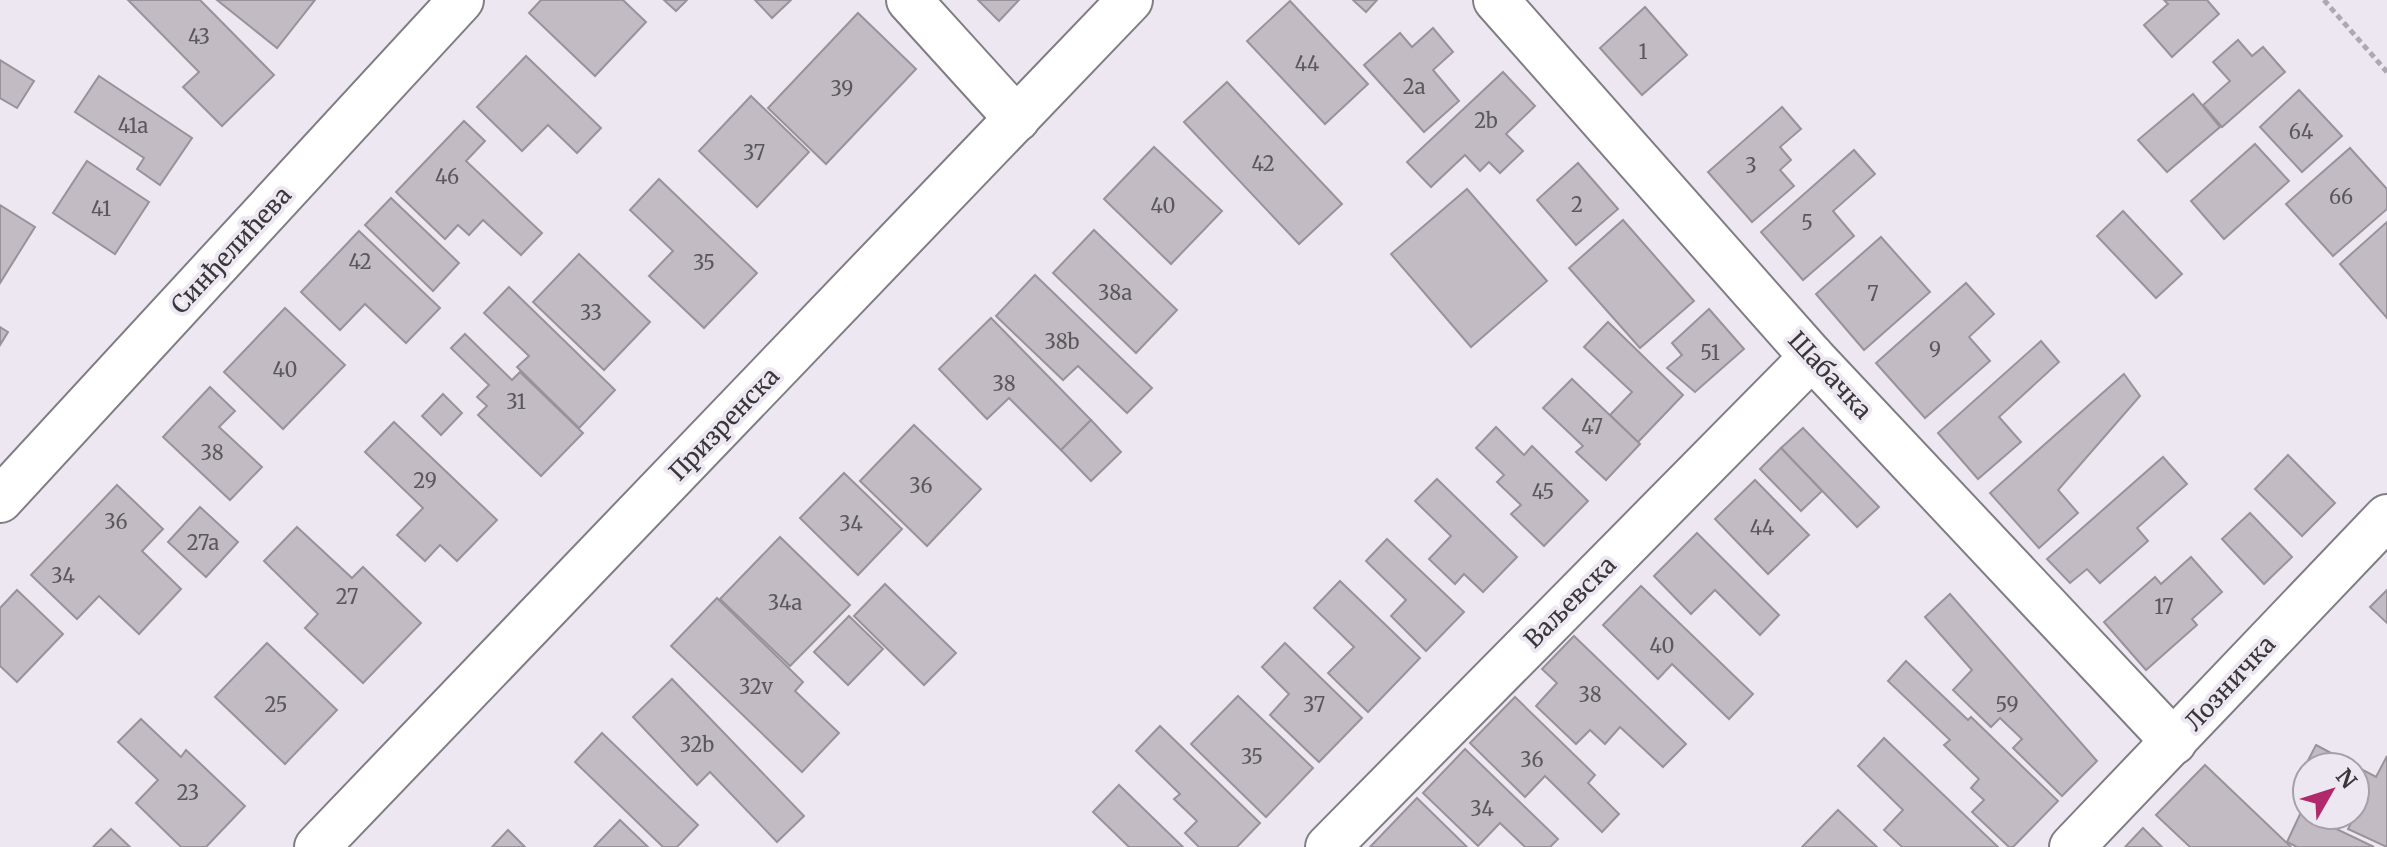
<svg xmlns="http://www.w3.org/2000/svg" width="2387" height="847" viewBox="0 0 2387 847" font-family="Merriweather,serif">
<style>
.building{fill:#c2bbc3;stroke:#99929a;stroke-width:2}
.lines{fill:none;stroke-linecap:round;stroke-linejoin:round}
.minor-casing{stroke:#817d85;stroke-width:48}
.path{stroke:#aca9b0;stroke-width:5;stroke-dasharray:6 4;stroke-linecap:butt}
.minor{stroke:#fff;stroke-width:44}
.labels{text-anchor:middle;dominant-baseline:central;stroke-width:8;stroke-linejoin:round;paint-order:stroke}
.number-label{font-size:20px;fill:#5a585c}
.street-label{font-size:24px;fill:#38373a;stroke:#ece7f1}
</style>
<rect width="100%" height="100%" fill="#ece7f1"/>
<g class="building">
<path d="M128,0H200L274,75L222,126L183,87L199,72Z"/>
<path d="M217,0H315L277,48Z"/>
<path d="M541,0H623L646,22L595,76L529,13Z"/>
<path d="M664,0H687L676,11Z"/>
<path d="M755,0H791L772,18Z"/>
<path d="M978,0H1019L999,21Z"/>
<path d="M1353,0H1377L1366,12Z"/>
<path d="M2164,0H2207L2219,14L2172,57L2144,25L2168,4Z"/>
<path d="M1290,1L1368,84L1325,124L1247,41Z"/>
<path d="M1645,7L1687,55L1642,95L1600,48Z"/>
<path d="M858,13L916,69L826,164L768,108Z"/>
<path d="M1433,28L1453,52L1433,70L1459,101L1424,132L1364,65L1400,33L1412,47Z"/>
<path d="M2238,40L2252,56L2263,47L2285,72L2222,127L2203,105L2230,81L2213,62Z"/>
<path d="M526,56L601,128L577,153L548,125L522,151L477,107Z"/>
<path d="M0,60L34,81L17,108L0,98Z"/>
<path d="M1503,72L1535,106L1506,134L1523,151L1500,173L1489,162L1480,171L1465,155L1431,187L1407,162Z"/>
<path d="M99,76L192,138L160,185L137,169L144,158L75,112Z"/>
<path d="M1227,82L1342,204L1299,244L1184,122Z"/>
<path d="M2299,90L2342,136L2302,172L2260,127Z"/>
<path d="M2193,94L2220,127L2167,172L2138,140Z"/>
<path d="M751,96L809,152L757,207L699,151Z"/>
<path d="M1782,107L1801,129L1780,147L1791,160L1780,170L1794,186L1752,222L1708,172Z"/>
<path d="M464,121L485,141L466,161L542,233L521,255L483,220L469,235L458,225L445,239L396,192Z"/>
<path d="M2255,144L2289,181L2224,239L2191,201Z"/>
<path d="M1154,147L1222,211L1171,264L1104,199Z"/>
<path d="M2350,148L2387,189V209L2333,256L2286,204Z"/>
<path d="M1854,150L1875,174L1833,211L1854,236L1803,280L1761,232Z"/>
<path d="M87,161L149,202L115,254L53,213Z"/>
<path d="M1578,163L1618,209L1576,245L1537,200Z"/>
<path d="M659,179L757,273L704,328L649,276L673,251L630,210Z"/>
<path d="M1467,189L1547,281L1471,347L1391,254Z"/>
<path d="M391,198L459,263L433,291L365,225Z"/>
<path d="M0,205L35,227L0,283Z"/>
<path d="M2123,211L2182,274L2156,298L2097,236Z"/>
<path d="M1623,220L1694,301L1640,348L1569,268Z"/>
<path d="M2387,222V318L2340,264Z"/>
<path d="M1094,230L1177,310L1136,353L1053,273Z"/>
<path d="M359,231L440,308L406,343L365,304L340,330L301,292Z"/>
<path d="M1881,237L1930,292L1864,350L1816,294Z"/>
<path d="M579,254L650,322L604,370L533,302Z"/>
<path d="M1035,275L1152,388L1127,413L1078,366L1063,380L996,316Z"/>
<path d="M1966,283L1994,314L1969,337L1990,361L1925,418L1876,363Z"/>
<path d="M509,287L615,390L579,428L517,367L529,356L484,313Z"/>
<path d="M285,308L345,365L283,429L224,372Z"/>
<path d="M1709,309L1744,349L1695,392L1667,368L1682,355L1672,343Z"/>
<path d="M991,318L1091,420L1061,450L1009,398L987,419L939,369Z"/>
<path d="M1608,322L1683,395L1638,442L1610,415L1632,392L1584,347Z"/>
<path d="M0,327L8,332L0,345Z"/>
<path d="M465,334L512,380L520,372L583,433L541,476L478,415L487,406L477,397L489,385L451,348Z"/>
<path d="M2041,341L2059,362L1999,417L2021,442L1978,479L1938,433Z"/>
<path d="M2124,374L2140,396L2058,490L2078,513L2039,548L1990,493Z"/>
<path d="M1572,379L1640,444L1606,480L1576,452L1583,446L1543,408Z"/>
<path d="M210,387L235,411L219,427L262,467L230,500L163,437Z"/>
<path d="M443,394L462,413L441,435L422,416Z"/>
<path d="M1091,420L1121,452L1091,481L1061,450Z"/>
<path d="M394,422L497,520L457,561L440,545L425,561L397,535L423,508L365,452Z"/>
<path d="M914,425L981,489L927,546L860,481Z"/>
<path d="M1496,427L1524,455L1532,446L1588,501L1544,546L1511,514L1521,505L1497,482L1504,475L1476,448Z"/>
<path d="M1803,428L1879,507L1857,527L1781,448Z"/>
<path d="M1781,448L1822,491L1801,511L1760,469Z"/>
<path d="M2288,455L2335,503L2302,536L2255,489Z"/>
<path d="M2163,457L2187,484L2137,528L2148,541L2100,583L2087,569L2070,583L2047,559Z"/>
<path d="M844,473L902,529L858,575L800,518Z"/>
<path d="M1437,479L1517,557L1483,592L1464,574L1455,584L1429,559L1451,536L1415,501Z"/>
<path d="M1755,480L1809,535L1768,574L1715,519Z"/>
<path d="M117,485L163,529L142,551L181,589L139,634L99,596L77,619L31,575Z"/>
<path d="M200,507L238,542L206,577L168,542Z"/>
<path d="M2250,513L2292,557L2264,584L2222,539Z"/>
<path d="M297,527L352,578L363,567L421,623L363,683L305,628L318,614L264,561Z"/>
<path d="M1697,533L1779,615L1760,635L1715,590L1691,614L1654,576Z"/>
<path d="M780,537L850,605L790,666L720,599Z"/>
<path d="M1387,539L1464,612L1426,651L1391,616L1406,600L1366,561Z"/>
<path d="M2191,557L2222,592L2192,619L2197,625L2146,670L2104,622L2155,577L2161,584Z"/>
<path d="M1340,581L1420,658L1368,712L1328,673L1354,647L1314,608Z"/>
<path d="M885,584L956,653L924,685L854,616Z"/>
<path d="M1641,586L1753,694L1729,719L1672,664L1658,679L1603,625Z"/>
<path d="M17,590L63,634L17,682L0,666V608Z"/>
<path d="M2387,590V623L2370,607Z"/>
<path d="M1950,594L2097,761L2062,796L2013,748L2022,739L2000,718L1991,727L1953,690L1972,670L1925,617Z"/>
<path d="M717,598L803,682L795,691L839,733L802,772L671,646Z"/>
<path d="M849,616L883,649L848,685L814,652Z"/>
<path d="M1574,636L1686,744L1663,767L1620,727L1605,744L1590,730L1576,744L1536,706L1557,683L1542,669Z"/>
<path d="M267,643L337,710L285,764L215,697Z"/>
<path d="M1285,643L1362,718L1319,762L1270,715L1289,694L1262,667Z"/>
<path d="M1906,661L1968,720L1971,717L2058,801L2013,847H2009L1972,812L1984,800L1971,788L1979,779L1944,745L1950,740L1888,681Z"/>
<path d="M672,679L804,816L777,842L710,772L697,785L633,717Z"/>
<path d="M1238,696L1313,768L1266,817L1191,744Z"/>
<path d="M1515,697L1595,775L1588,783L1619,814L1602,832L1545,776L1525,797L1470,743Z"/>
<path d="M141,719L181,757L186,750L245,806L206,847H181L136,803L158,780L118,742Z"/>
<path d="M1160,726L1260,823L1237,847H1199L1185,833L1197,821L1174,799L1180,794L1136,751Z"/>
<path d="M602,733L698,825L677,847H663L575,762Z"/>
<path d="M1884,738L1998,847H1902L1884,830L1903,810L1858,766Z"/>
<path d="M2316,745L2376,777L2387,756V847L2348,829L2362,802L2355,798V767L2303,770Z"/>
<path d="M1465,749L1558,839L1550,847H1525L1500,823L1478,846L1423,793Z"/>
<path d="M2205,765L2291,847H2190L2156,815Z"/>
<path d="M1119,785L1183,847H1129L1093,812Z"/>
<path d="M1417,798L1467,847H1370Z"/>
<path d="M1838,810L1877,847H1802Z"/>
<path d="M2302,810L2307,815L2374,847H2297L2287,842Z"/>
<path d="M620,820L648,847H594Z"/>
<path d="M2143,828L2162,847H2125Z"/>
<path d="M111,829L130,847H93Z"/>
<path d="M508,830L525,847H492Z"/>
</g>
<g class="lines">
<g class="minor-casing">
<g id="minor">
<path d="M909,0L1017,119"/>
<path d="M1496,0L1812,357L2174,742"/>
<path d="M0,500L461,0"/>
<path d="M317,847L1130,0"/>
<path d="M1328,847L1812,357"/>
<path d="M2072,847L2387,517"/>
</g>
</g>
<path class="path" d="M2324,0L2387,72"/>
<use href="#minor" class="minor"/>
</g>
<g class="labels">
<g class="number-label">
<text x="199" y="36">43</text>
<text x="1643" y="51">1</text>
<text x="1307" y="63">44</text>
<text x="1414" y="86">2a</text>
<text x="842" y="88">39</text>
<text x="1486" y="120">2b</text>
<text x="133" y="125">41a</text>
<text x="2301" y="131">64</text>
<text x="754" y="152">37</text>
<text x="1263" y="163">42</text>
<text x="1751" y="165">3</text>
<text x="447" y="176">46</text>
<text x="2341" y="196">66</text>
<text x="1577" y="204">2</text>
<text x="1163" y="205">40</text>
<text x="101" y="208">41</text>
<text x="1807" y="222">5</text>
<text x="360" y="261">42</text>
<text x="704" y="262">35</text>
<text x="1115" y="292">38a</text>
<text x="1873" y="293">7</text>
<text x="591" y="312">33</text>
<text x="1062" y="341">38b</text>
<text x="1935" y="349">9</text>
<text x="1710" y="352">51</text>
<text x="285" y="369">40</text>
<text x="1004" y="383">38</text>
<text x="516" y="401">31</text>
<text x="1592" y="426">47</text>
<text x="212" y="452">38</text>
<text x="425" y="480">29</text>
<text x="921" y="485">36</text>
<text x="1543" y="491">45</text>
<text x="116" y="521">36</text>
<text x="851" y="523">34</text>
<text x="1762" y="527">44</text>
<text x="203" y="542">27a</text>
<text x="63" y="575">34</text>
<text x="347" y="596">27</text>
<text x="785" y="602">34a</text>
<text x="2164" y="606">17</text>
<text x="1662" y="645">40</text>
<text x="756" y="686">32v</text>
<text x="1590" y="694">38</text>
<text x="276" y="704">25</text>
<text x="1314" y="704">37</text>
<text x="2007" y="704">59</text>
<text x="697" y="744">32b</text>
<text x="1252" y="756">35</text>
<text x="1532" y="759">36</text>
<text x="188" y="792">23</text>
<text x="1482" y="808">34</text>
</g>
<g class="street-label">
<text transform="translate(231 250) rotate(-47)">Синђелићева</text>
<text transform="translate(1830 375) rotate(47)">Шабачка</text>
<text transform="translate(724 424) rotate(-46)">Призренска</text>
<text transform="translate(1570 602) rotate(-45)">Ваљевска</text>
<text transform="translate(2230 683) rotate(-47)">Лозничка</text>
</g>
</g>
<g transform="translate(2331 791) rotate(51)"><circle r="38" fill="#ece7f1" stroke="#a4a1a8" stroke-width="2"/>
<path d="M0-6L14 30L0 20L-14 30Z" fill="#b1296b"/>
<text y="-12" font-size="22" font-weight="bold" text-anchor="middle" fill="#38373a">N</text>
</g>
</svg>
